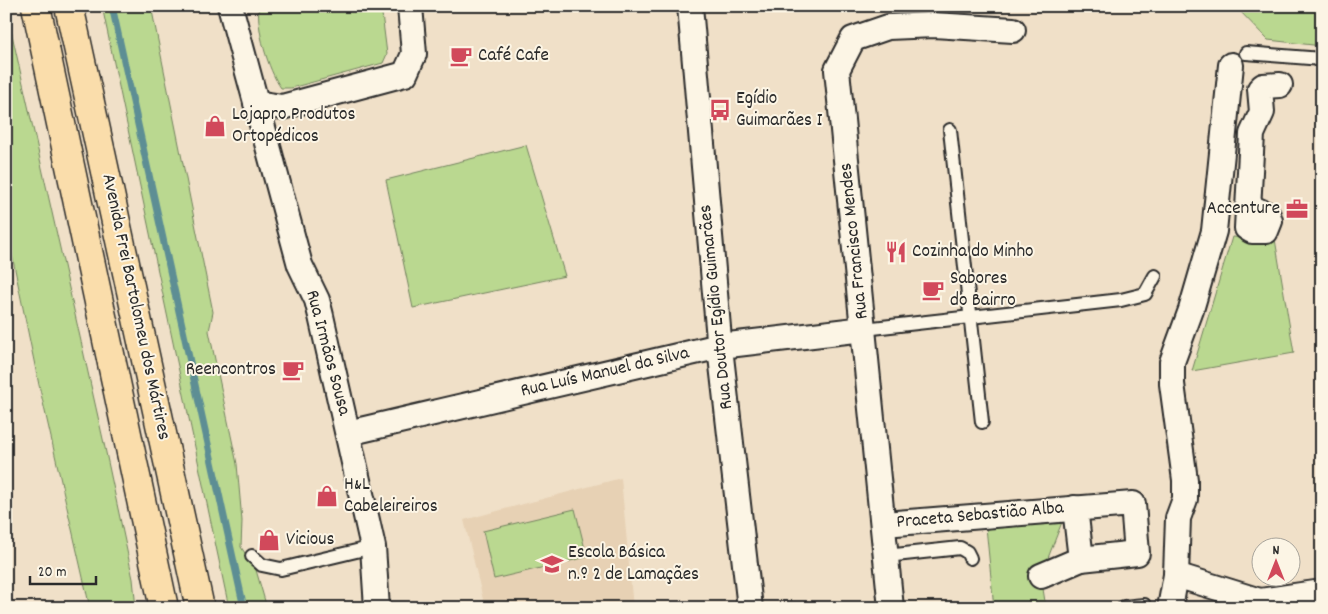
<svg xmlns="http://www.w3.org/2000/svg" width="1328" height="614" viewBox="0 0 1328 614" font-family="Dekko,sans-serif">
<style>
.built{fill:#e7d1b4}
.green{fill:#bad890;stroke:#72825e}
.lines{fill:none;stroke-linecap:round;stroke-linejoin:round}
.stream{stroke:#5d8e94;stroke-width:7}
.service-casing{stroke:#2b2b2b;stroke-width:16}
.minor-casing{stroke:#2b2b2b;stroke-width:28}
.trunk-casing{stroke:#2b2b2b;stroke-width:31}
.service{stroke:#fcf5e5;stroke-width:12}
.minor{stroke:#fcf5e5;stroke-width:24}
.trunk{stroke:#faddab;stroke-width:28}
.labels{text-anchor:middle;dominant-baseline:central;stroke-width:4;stroke-linejoin:round;paint-order:stroke}
.poi-label{font-size:19px;fill:#2b2b2b;stroke:#fcf5e5;text-anchor:start}
.street-label{font-size:19px;fill:#2b2b2b;stroke:#fcf5e5}
</style>
<rect width="100%" height="100%" fill="#f0e0c8"/>
<filter id="ink" filterUnits="userSpaceOnUse"><feTurbulence type="fractalNoise" baseFrequency=".02" numOctaves="2"/><feDisplacementMap in="SourceGraphic" scale="10" xChannelSelector="R" yChannelSelector="G"/><feConvolveMatrix kernelMatrix="1 2 1 2 8 2 1 2 1" color-interpolation-filters="sRGB"/></filter>
<g filter="url(#ink)">
<path class="built" d="M621,478L633,608H485L464,520Z"/>
<g class="green">
<path d="M102,6H151L213,312L209,331L237,464L242,521L241,547L256,570L267,608H229Z"/>
<path d="M259,6H381L387,54L383,63L291,88H281C268,70 256,28 259,6Z"/>
<path d="M1235,6H1322V46L1268,40Z"/>
<path d="M6,8L105,448L133,579L136,608H90L39,385L6,226Z"/>
<path d="M526,145L565,276L413,308L386,180Z"/>
<path d="M1232,237L1275,239L1294,353L1192,371Z"/>
<path d="M575,509L587,557L494,579L483,531Z"/>
<path d="M1062,522L1041,576L1046,608H994L986,527Z"/>
</g>
<g class="lines">
<path class="stream" d="M112,6L244,608"/>
<g class="service-casing">
<g id="service">
<path d="M1246,53L1322,59"/>
<path d="M950,130L982,422"/>
<path d="M864,329L1121,300L1145,294L1155,276"/>
<path d="M252,556L262,565L281,569L373,547"/>
<path d="M886,556L960,548L967,552L970,558"/>
<path d="M1124,607L1144,605L1145,608"/>
</g>
</g>
<g class="minor-casing">
<g id="minor">
<path d="M230,6L300,265L317,300L321,316L373,547L377,608"/>
<path d="M690,6L719,339L750,608"/>
<path d="M256,103L282,107L405,74L414,54L410,6"/>
<path d="M1248,206L1268,215L1270,221L1266,231H1252L1247,228L1252,134L1262,112L1260,89L1263,86L1280,85"/>
<path d="M348,433L720,346L864,329"/>
<path d="M1075,508L1081,559"/>
<path d="M884,524L1133,504L1137,553L1081,559L1041,576"/>
<path d="M1176,575L1260,601L1322,592"/>
<path d="M891,608L837,70L853,39L888,27L934,25L1013,30"/>
<path d="M1170,608L1176,575L1178,518L1185,499V480L1172,384V362L1191,310L1214,231L1231,65"/>
</g>
</g>
<g class="trunk-casing">
<g id="trunk">
<path d="M36,6L164,608"/>
<path d="M69,6L200,608"/>
</g>
</g>
<use href="#service" class="service"/>
<use href="#minor" class="minor"/>
<use href="#trunk" class="trunk"/>
</g>
</g>
<defs>
<g id="cafe-bare" transform="scale(1.725)"><path d="M-5.5-4.5H6V0H3Q3 3.5 0 3.5H-2.5Q-5.5 3.5-5.5 0ZM3-3.2v2h1.7v-2ZM-6 4.5H4V6H-6Z" fill="#d1495b" stroke="#fcf5e5" stroke-width="2.5" paint-order="stroke"/></g>
<g id="bus-bare" transform="scale(1.725)"><path d="M-5-6H5V4H4V6H2V4H-2V6H-4V4H-5ZM-3.5-4V0h7V-4ZM-3.5 1.2v1.5H-2V1.2ZM2 1.2v1.5H3.5V1.2Z" fill="#d1495b" stroke="#fcf5e5" stroke-width="2.5" paint-order="stroke"/></g>
<g id="shop-bare" transform="scale(1.725)"><path d="M-5-2.5h2.3a2.7 3.5 0 0 1 5.4 0H5L5.5 6h-11ZM-1.5-2.5h3a1.5 2.3 0 0 0-3 0Z" fill="#d1495b" stroke="#fcf5e5" stroke-width="2.5" paint-order="stroke"/></g>
<g id="office-bare" transform="scale(1.725)"><path d="M-6-3h4V-5.5h4V-3h4V5H-6ZM-1-4.5V-3h2v-1.5ZM-6 0V1H6V0Z" fill="#d1495b" stroke="#fcf5e5" stroke-width="2.5" paint-order="stroke"/></g>
<g id="restaurant-bare" transform="scale(1.725)"><path d="M-5-6h1v4h1v-4h1v4h1v-4h1v5L-1.5 .5V6h-2V.5L-5-1ZM5-6V6H3V1.5H1.5Q1.5-4 5-6Z" fill="#d1495b" stroke="#fcf5e5" stroke-width="2.5" paint-order="stroke"/></g>
<g id="school-bare" transform="scale(1.725)"><path d="M0-5L7-2L0 1L-7-2ZM-4 1L0 2.5L4 1V4Q0 6-4 4Z" fill="#d1495b" stroke="#fcf5e5" stroke-width="2.5" paint-order="stroke"/></g>
</defs>
<g fill-rule="evenodd">
<use href="#cafe-bare" x="461" y="56"/>
<use href="#bus-bare" x="720" y="110"/>
<use href="#shop-bare" x="215" y="126"/>
<use href="#office-bare" x="1297" y="209"/>
<use href="#restaurant-bare" x="896" y="252"/>
<use href="#cafe-bare" x="933" y="290"/>
<use href="#cafe-bare" x="293" y="370"/>
<use href="#shop-bare" x="327" y="496"/>
<use href="#shop-bare" x="269" y="540"/>
<use href="#school-bare" x="552" y="564"/>
</g>
<g class="labels">
<g class="poi-label">
<text x="478" y="56">Café Cafe</text>
<text x="736" y="99">Egídio<tspan x="736" dy="22">Guimarães I</tspan></text>
<text x="232" y="115">Lojapro Produtos<tspan x="232" dy="22">Ortopédicos</tspan></text>
<text x="1280" y="209" text-anchor="end">Accenture</text>
<text x="912" y="252">Cozinha do Minho</text>
<text x="950" y="279">Sabores<tspan x="950" dy="22">do Bairro</tspan></text>
<text x="276" y="370" text-anchor="end">Reencontros</text>
<text x="344" y="485">H&amp;L<tspan x="344" dy="22">Cabeleireiros</tspan></text>
<text x="286" y="540">Vicious</text>
<text x="568" y="553">Escola Básica<tspan x="568" dy="22">n.º 2 de Lamaçães</tspan></text>
</g>
<g class="street-label">
<text transform="translate(855 241) rotate(-96)">Rua Francisco Mendes</text>
<text transform="translate(135 307) rotate(78)">Avenida Frei Bartolomeu dos Mártires</text>
<text transform="translate(717 307) rotate(-96)">Rua Doutor Egídio Guimarães</text>
<text transform="translate(327 353) rotate(75)">Rua Irmãos Sousa</text>
<text transform="translate(605 373) rotate(-13)">Rua Luís Manuel da Silva</text>
<text transform="translate(980 516) rotate(-5)">Praceta Sebastião Alba</text>
</g>
</g>
<rect width="1328" height="614" fill="none" stroke="#fcf5e5" stroke-width="25"/>
<rect x="12" y="12" width="1303" height="589" fill="none" stroke="#2b2b2b" stroke-width="2" filter="url(#ink)"/>
<g transform="translate(1276 562)"><circle r="24" fill="#fcf5e5" stroke="#a8a49b"/>
<path d="M0-4L9 19L0 12L-9 19Z" fill="#d1495b"/>
<text y="-8" font-size="14" font-weight="bold" text-anchor="middle" fill="#2b2b2b">N</text>
</g>
<path d="M30 576v8h66v-8" fill="none" stroke="#2b2b2b" stroke-width="2.5"/>
<text x="38" y="576" font-size="15" fill="#2b2b2b" stroke="#fcf5e5" stroke-width="4" paint-order="stroke">20 m</text>
</svg>
